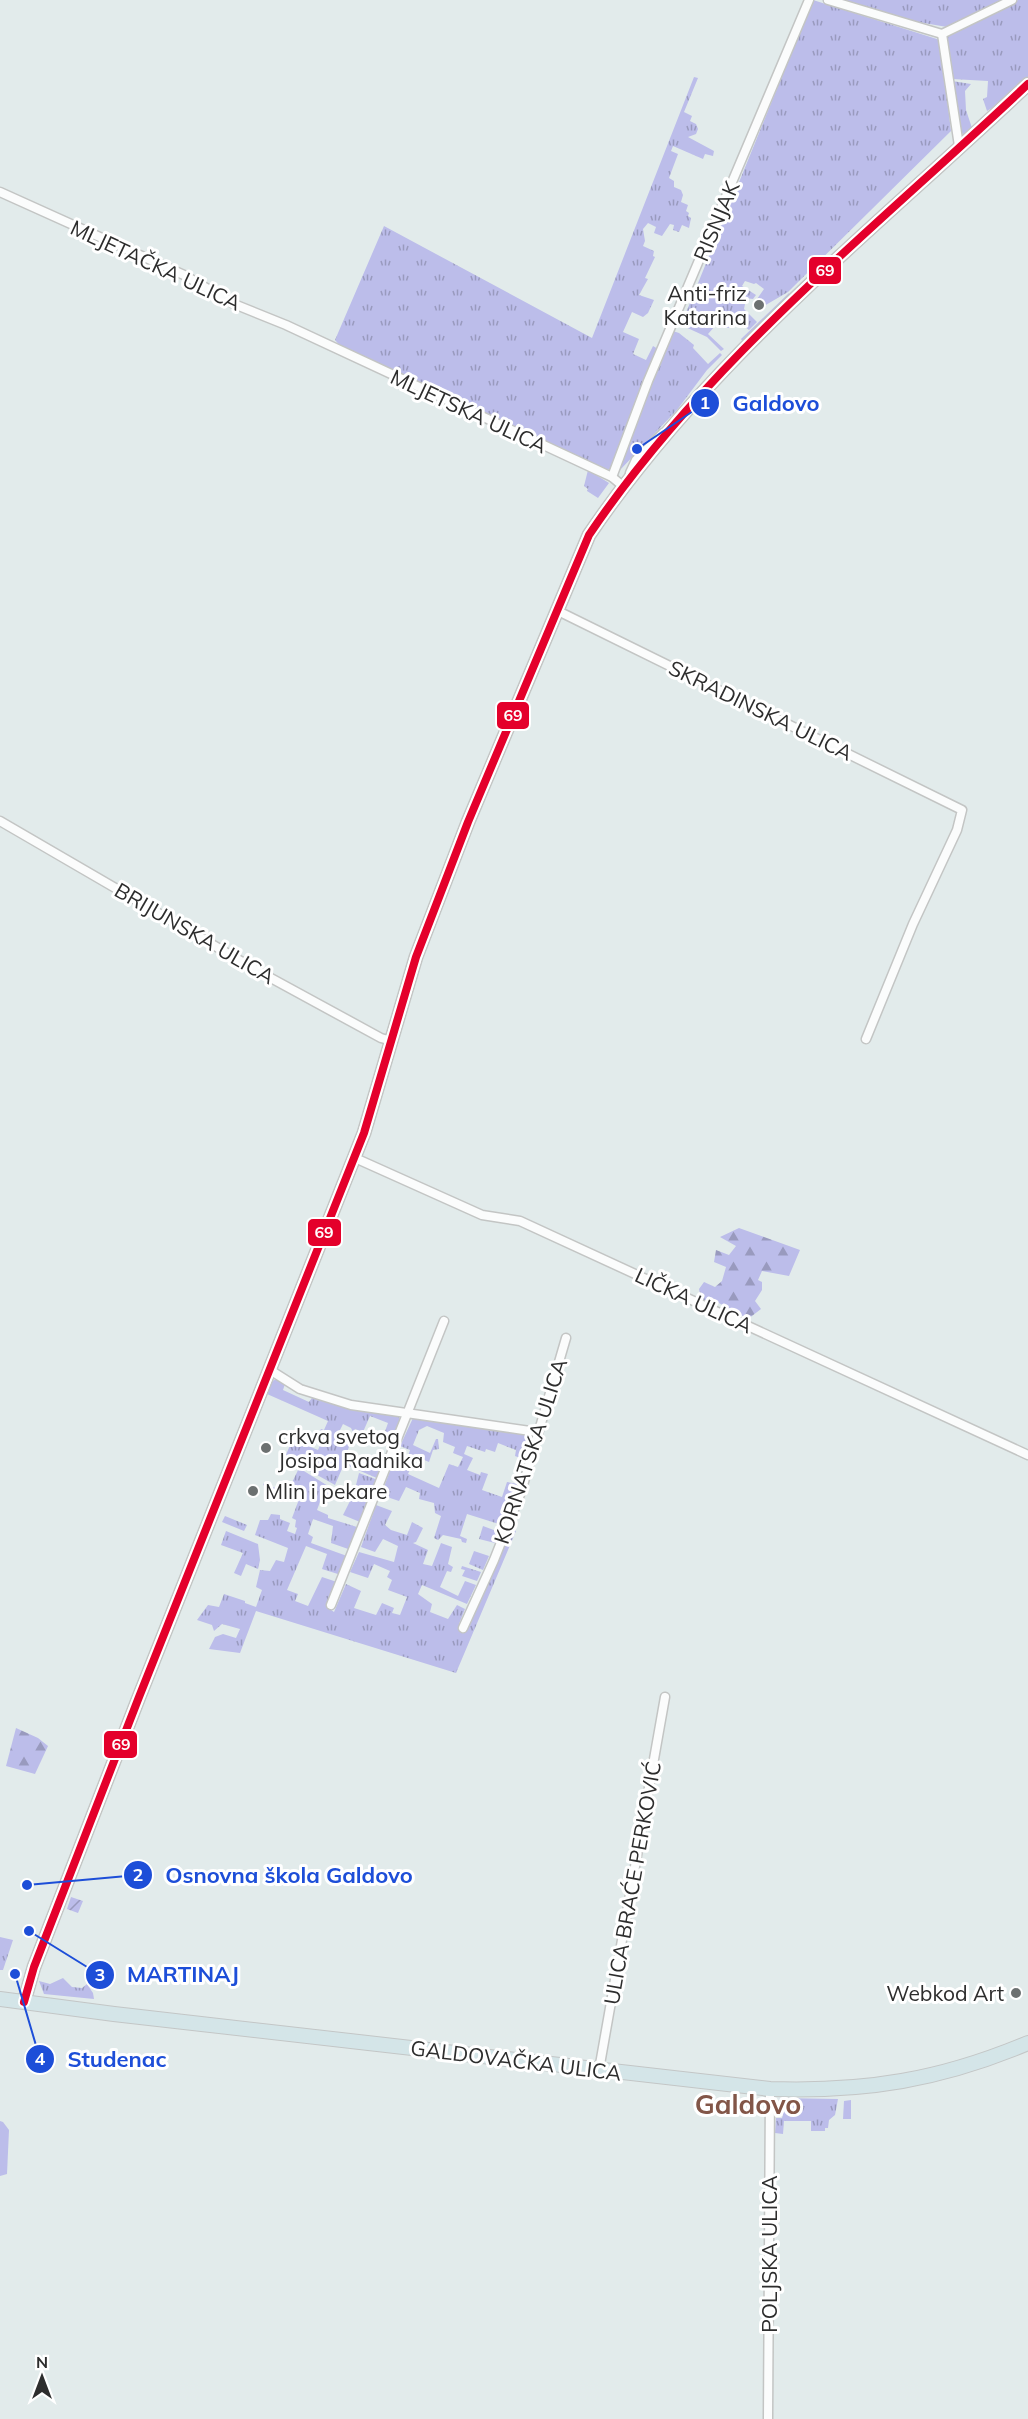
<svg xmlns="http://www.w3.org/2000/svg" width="1028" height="2419" viewBox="0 0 1028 2419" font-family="Mulish,sans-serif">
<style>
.grass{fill:url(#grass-tufts)}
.forest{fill:url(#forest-firs)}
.park{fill:#bcbdea}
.garden{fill:url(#garden-furrows)}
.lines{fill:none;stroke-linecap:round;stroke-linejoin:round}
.street-casing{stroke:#c3c5c4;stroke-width:11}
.secondary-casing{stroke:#c3c5c4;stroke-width:15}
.primary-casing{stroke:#c3c6c6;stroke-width:16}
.street{stroke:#fbfcfc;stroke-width:8}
.secondary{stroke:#fbfcfc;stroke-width:12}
.primary{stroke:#d4e5e8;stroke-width:14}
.bus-1-casing{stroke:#fff;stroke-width:12}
.bus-1{stroke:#e4002b;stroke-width:8}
.poi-dot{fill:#6c7070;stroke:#fff;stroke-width:2}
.labels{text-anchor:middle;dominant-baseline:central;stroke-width:6;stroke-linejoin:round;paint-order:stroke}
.street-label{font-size:21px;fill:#2d2d2d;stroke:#fff}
.poi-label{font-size:21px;fill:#2d2d2d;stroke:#fff;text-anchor:end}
.district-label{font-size:27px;font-weight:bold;fill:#825648;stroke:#fff}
.leader{fill:none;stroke:#1d4ed8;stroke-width:2}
.callout-dot{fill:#1d4ed8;stroke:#fff;stroke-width:2}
.mark-label{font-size:18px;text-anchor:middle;font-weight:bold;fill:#fff}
.callout-label{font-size:22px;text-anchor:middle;font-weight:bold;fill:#1d4ed8;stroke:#fff;stroke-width:6;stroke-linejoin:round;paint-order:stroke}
.line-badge{stroke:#fff;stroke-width:2}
.badge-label{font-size:16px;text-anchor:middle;font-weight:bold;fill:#fff}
</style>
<defs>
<pattern id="grass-tufts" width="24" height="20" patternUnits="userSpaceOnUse" patternTransform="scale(1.5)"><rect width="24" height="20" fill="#bcbdea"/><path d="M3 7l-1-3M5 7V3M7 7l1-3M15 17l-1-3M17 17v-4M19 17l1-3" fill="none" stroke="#999abe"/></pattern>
<pattern id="forest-firs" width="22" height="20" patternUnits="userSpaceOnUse" patternTransform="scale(1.5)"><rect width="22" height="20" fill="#bcbdea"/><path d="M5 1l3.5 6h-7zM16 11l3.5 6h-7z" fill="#999abe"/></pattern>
<pattern id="garden-furrows" width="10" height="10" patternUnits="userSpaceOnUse" patternTransform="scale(1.5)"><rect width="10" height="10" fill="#bcbdea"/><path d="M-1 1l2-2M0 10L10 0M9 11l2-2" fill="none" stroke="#999abe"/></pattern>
</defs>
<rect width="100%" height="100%" fill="#e2ebeb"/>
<g class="grass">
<path d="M813,0L940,40L951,131L788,292L764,306L757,299L764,289L756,283L754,284L745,281L742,286L756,295L753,299L745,298L747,293L742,290L738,295L735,294L733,299L745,304L744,309L757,322L749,330L737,321L729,328H722L716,325L708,334L724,349L721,351L707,337L681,325Z"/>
<path d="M835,0H1007L947,27L895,18Z"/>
<path d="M1018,0H1028V77L1000,103L987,111L983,99L987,97L988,81L952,79L945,36Z"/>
<path d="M694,77L698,78L684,112L692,116L690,121L696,124L698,129L696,134L688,137L714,151L713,156L705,154L703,159L673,146L671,151L678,154L669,178L674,181V187L681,190L683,195L681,202L688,205L686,211L689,213L688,216L691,218L689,228L682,225L679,232L673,230L674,225L670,224L662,236L654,233L656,227L648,223L643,229L645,241L643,246L654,251L653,256L655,257L645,278L648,279L639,295L654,300L648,313L643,317L632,312L623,332L639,339L633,354L646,360L653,346L658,349L610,469L607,470L342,348L335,340L384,226L592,338Z"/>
<path d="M952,81L971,84L965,91L966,110L972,128L965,135L958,131Z"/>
<path d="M789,293L790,297L743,342L741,339Z"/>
<path d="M673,331L679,333L694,345L693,348L708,364L720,353L722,355L707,370L677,410L620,470C625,447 639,426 643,403Z"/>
<path d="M588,470L609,483L598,498L587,491L588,489L584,486Z"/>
<path d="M277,1379L285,1384L283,1390L309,1402L314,1395L399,1417L400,1421L393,1441L383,1437L388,1423L370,1416L363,1432L355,1429L353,1432L351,1428L343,1424L339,1432L346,1435L344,1441L350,1444L345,1458L368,1468L373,1458L385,1462L379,1479L344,1464L335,1485L285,1457L291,1443L286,1440L287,1437L318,1450L321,1443L315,1440L321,1429L324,1430L328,1421L267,1394L272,1381Z"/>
<path d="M413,1418L456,1423L530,1435V1444L526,1460L515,1456L516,1450L498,1443L495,1452L486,1449L485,1452L467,1446L464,1454L473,1458L467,1470L480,1475L481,1472L488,1474L482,1490L502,1497L507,1482L518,1484L502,1525L467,1514L460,1536L467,1539L466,1543L462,1542L461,1539L443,1535L438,1540L434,1538L441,1516L435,1513L434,1503L419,1499L420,1493L406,1487L399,1501L381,1495L394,1460L411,1467L408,1474L439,1488L449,1464L458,1467L463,1457L453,1453L455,1447L443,1442L444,1433L427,1426L419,1430L413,1445L430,1453L436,1439H438L439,1449L433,1450L429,1462L415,1456L412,1464L397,1458L399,1454L408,1456L410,1450L400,1446Z"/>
<path d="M299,1468L333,1489L327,1504L320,1502L317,1510L328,1515V1518L357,1527L358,1530L351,1550L331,1543L333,1526L313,1519L308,1534L313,1537L311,1543L347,1556L341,1575L322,1569L327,1554L306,1546L287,1590L298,1594L295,1601L308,1606L322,1577L337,1582L326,1606L334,1612L346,1584L361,1591L354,1608L376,1615L382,1603L394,1608L392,1613L400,1615L407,1597L388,1590L392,1580L387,1577L390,1571L374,1564L368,1578L350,1572L359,1552L394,1562L398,1546L383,1539L375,1552L361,1547L376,1505L392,1511L385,1525L391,1530L407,1535L412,1522L423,1528L416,1542L413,1543L428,1550L423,1564L432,1566L441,1543L452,1547L448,1564L453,1567L451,1572L447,1571L440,1587L458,1596L465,1581L476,1585L467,1604L422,1585L418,1594L432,1604L430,1612L448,1619L457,1605L465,1609L459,1624L465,1627L510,1529L516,1531L456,1673L256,1611L240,1653L209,1649L215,1637L223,1634L236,1638L240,1629L222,1624L214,1631L212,1625L197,1620L208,1605L219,1607L224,1594L245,1601V1603L256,1607L262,1590L256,1587L260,1570L270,1571L276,1560L284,1562L288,1548L255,1535L260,1520H268L271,1514L280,1515V1519L290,1523L287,1531L295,1534L297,1528L295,1527L296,1520L292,1518L298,1502L263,1485L264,1483L287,1493Z"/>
<path d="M359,1473L378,1480L370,1499L354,1493Z"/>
<path d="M352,1497L368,1503L360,1522L343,1515Z"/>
<path d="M225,1516L247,1525L244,1531L222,1522Z"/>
<path d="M483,1526L499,1532L495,1543L479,1539Z"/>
<path d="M226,1531L258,1544L260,1560L258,1569L246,1564L241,1576L234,1573L243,1553L221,1545Z"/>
<path d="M474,1551L489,1556L483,1570L469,1564Z"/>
<path d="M462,1566L481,1572L477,1581L462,1576L465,1570L461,1569Z"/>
<path d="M0,1937L13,1940L3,1970H0Z"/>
<path d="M63,1978L72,1987L82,1988L87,1984L93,1993L94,1999L44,1994L39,1981L50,1984Z"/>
<path d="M780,2098L838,2099L835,2115L829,2120L828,2128H825V2131H811V2121H784L783,2134L775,2133L776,2118H782L783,2115L776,2110Z"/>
<path d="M851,2100V2119H843L844,2101Z"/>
</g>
<g class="forest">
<path d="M739,1228L800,1250L789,1276L762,1271L758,1280L762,1282V1290L755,1301L761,1309L748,1319L717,1302L701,1300L699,1289L704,1282L715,1287L722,1281L726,1267L714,1262L716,1250L729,1255L736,1246L720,1237Z"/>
<path d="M16,1728L38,1738L48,1746L35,1774L6,1766Z"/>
</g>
<g class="park">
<path d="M644,406L672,413L646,441L631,435Z"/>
<path d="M0,2121L3,2122L9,2130L7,2174L0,2176Z"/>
</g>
<path class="garden" d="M71,1897L83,1901L78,1913L67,1909Z"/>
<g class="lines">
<g class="street-casing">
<g id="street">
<path d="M828,0L942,34"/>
<path d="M942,34L959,146"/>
<path d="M942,34L1012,0"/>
<path d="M0,192L184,275L234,304L286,325L597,470L612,477L624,487"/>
<path d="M630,473L636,460L663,433"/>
<path d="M612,477L648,381L809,0"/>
<path d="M556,610L962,810L957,830L913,924L866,1039"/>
<path d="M0,821L258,971L381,1038L392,1041"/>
<path d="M355,1158L482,1215L520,1221L1028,1455"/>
<path d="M270,1370L300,1389L351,1405L537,1432"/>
<path d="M331,1605L444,1321"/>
<path d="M463,1628L494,1560L521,1492L566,1338"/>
<path d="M599,2070L665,1697"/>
<path d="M768,2419L770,2089"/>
</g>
</g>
<g class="secondary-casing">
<path id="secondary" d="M24,2002L34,1967L139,1697L364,1133L416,957L468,822L589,535C707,360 876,228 1028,84"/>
</g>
<g class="primary-casing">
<path id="primary" d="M0,1999L114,2014L770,2089C866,2092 940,2080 1028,2043"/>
</g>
<use href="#street" class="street"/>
<use href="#secondary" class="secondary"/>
<use href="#primary" class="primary"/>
<g class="bus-1-casing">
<path id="bus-1" d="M24,2002L34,1967L139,1697L364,1133L416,957L468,822L589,535C707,360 876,228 1028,84"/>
</g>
<use href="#bus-1" class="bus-1"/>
</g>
<g class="poi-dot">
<circle cx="759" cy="305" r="6"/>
<circle cx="266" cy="1448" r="6"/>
<circle cx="253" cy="1491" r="6"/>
<circle cx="1016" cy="1993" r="6"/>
</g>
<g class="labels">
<g class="street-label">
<text transform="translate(716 221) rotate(-67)">RISNJAK</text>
<text transform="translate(156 265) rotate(25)">MLJETAČKA ULICA</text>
<text transform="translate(469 411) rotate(25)">MLJETSKA ULICA</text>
<text transform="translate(761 710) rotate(26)">SKRADINSKA ULICA</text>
<text transform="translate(195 933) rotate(30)">BRIJUNSKA ULICA</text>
<text transform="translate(694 1300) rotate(25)">LIČKA ULICA</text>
<text transform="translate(530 1451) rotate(-72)">KORNATSKA ULICA</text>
<text transform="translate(632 1883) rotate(-80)">ULICA BRAĆE PERKOVIĆ</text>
<text transform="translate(516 2060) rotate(7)">GALDOVAČKA ULICA</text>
<text transform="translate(769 2254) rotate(-90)">POLJSKA ULICA</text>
</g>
<g class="poi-label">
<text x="747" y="293">Anti-friz<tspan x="747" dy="24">Katarina</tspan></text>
<text x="278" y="1436" text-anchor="start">crkva svetog<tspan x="278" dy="24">Josipa Radnika</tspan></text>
<text x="265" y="1491" text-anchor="start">Mlin i pekare</text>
<text x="1004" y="1993">Webkod Art</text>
</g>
<g class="district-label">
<text x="748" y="2104">Galdovo</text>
</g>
</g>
<path class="leader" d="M637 449L705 403M27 1885L138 1875M29 1931L100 1975M15 1974L40 2059"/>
<g class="callout-dot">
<circle cx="637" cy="449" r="6"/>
<circle cx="27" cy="1885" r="6"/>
<circle cx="29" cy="1931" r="6"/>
<circle cx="15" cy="1974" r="6"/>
<circle cx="705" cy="403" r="15"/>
<circle cx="138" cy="1875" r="15"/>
<circle cx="100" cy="1975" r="15"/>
<circle cx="40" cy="2059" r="15"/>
</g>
<g class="mark-label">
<text x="705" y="409">1</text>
<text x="138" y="1881">2</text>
<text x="100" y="1981">3</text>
<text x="40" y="2065">4</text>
</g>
<g class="callout-label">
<text x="776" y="411">Galdovo</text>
<text x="289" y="1883">Osnovna škola Galdovo</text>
<text x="183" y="1982">MARTINAJ</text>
<text x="117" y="2067">Studenac</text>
</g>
<g class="line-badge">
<rect x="808" y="256" width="34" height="29" rx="6" fill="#e4002b"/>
<rect x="496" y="701" width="34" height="29" rx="6" fill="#e4002b"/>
<rect x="307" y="1218" width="35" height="29" rx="6" fill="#e4002b"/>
<rect x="103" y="1730" width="35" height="29" rx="6" fill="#e4002b"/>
</g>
<g class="badge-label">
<text x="825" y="276">69</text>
<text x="513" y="721">69</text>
<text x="324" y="1238">69</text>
<text x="121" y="1750">69</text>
</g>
<g transform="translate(42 2377)" stroke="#ffffff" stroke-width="4.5" paint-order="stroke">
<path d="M0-4.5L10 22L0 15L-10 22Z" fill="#2d2d2d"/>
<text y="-9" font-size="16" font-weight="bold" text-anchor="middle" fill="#2d2d2d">N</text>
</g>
</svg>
